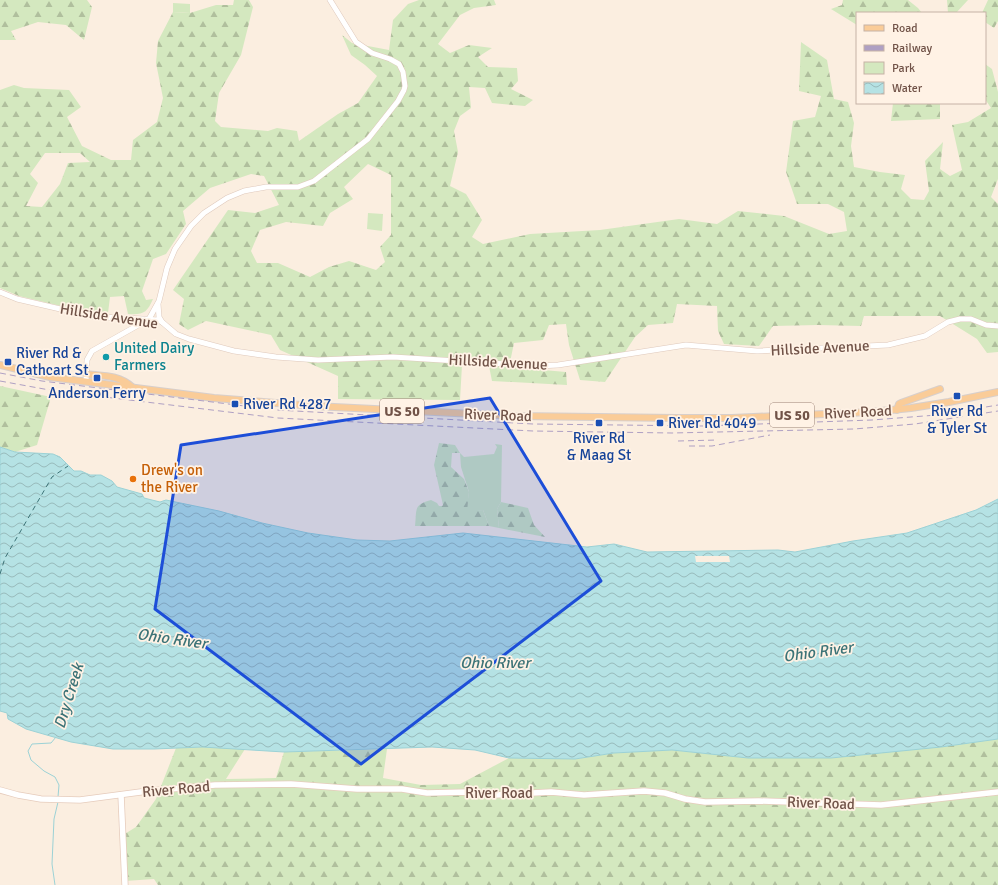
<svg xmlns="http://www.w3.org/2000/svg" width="998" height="885" viewBox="0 0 998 885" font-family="Signika,sans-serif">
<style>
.green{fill:#d4e8bf}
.forest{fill:url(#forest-firs);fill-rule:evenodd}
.water{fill:url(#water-waves);stroke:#9cd2d6}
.pier{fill:#fbeee0}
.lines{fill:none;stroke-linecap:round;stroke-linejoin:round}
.stream{stroke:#9cd2d6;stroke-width:1}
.ferry{stroke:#3c7377;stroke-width:1;stroke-dasharray:5 4;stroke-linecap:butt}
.tertiary-casing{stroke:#dfc9bc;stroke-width:6}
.secondary-casing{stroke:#e6ccbc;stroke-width:7}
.primary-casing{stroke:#d7cfcc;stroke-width:8}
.tertiary{stroke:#fff;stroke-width:5}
.secondary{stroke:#fff;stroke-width:5.5}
.primary{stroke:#facc98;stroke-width:6}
.rail{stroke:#afa0c3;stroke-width:1;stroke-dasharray:6 4;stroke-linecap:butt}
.marked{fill:#1d4ed8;fill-opacity:0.2;stroke:#1d4ed8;stroke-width:3;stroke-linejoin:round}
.culture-dot{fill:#0f9aa8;stroke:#fff2e5;stroke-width:1.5}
.transit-dot{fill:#1a4fb4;stroke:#fff2e5;stroke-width:1.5}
.food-dot{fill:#e8710a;stroke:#fff2e5;stroke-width:1.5}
.labels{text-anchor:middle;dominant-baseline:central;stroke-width:3.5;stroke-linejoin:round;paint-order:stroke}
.shield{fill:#fff2e5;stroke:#9c8377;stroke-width:1}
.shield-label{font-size:14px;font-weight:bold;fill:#715348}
.street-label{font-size:15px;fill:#715348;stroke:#fff2e5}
.culture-label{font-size:15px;fill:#0d838f;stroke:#fff2e5;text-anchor:start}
.transit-label{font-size:15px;fill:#164399;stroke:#fff2e5;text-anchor:start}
.food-label{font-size:15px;fill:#c56008;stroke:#fff2e5;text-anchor:start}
.water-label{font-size:16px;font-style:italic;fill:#3c7377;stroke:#fff2e5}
</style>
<defs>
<pattern id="forest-firs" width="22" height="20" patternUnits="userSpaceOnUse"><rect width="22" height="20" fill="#d4e8bf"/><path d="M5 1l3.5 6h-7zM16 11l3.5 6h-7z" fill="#b0bf9d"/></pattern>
<pattern id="water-waves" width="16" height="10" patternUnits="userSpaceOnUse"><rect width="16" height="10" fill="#b5e2e4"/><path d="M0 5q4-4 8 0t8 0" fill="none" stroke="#98babb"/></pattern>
</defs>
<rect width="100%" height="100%" fill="#fbeee0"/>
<g class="green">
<path d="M173,3L190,4V13L173,12Z"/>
<path d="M368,213L383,214L382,231L367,229Z"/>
<path d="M495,444L502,445L501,502L497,509L499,528L489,526L483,510L466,513L469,492L461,467L460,453L464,457L494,454L497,447Z"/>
</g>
<g class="forest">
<path d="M0,0H87L92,7L84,40L66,25L38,22L11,31L16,40H0Z"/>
<path d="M234,0H249L253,7L241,55L219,93L215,121L221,127L268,131L277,128L297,131L299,141L338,114L358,103L377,76L365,65L351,55L342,35L352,43L389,50L393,20L408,4L419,0H494L496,5L474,8L460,15L438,44L450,53L469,45L492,48L478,57L488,67L517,68L518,81L511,89L533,100L525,106L492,103L485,88L469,87L471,108L460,116L454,131L458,152L450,186L466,194L482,220L472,237L483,244L530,234L600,230L679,219L717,224L738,211L784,216L829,234L847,231L844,212L828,204H797L786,172L793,121L815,117L821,96L799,91L801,42L827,60L834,99L848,102L854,123L851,146L854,167L880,172L905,175L901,189L911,199L924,200L929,191L925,161L943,142L940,169L950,176L962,170L952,125L968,122L991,108L985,99V64L992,69L998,92V179L991,197L998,204V352L987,353L977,339L940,316H864L861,326L818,325L773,326L759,346L724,344L718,331L717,306L677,304L673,323L648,325L635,337L605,382L580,380L569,345L566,324L549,325L543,340L514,343L509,367L566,372L567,385L492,381L487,356L462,365L460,400L338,399V376L280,350L271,335L206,321L188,330L179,324L184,299L173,290L228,210L255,213L279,205L264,176L251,174L210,188L183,211L186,224L166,254L153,259L142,291L146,300L153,299C147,313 143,315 128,314L124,296L110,297L108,313H90L19,296L0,288V90L14,85L24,88L69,90L81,107L67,117L82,146L111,160H131L133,140L157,122L163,98L156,63L158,41L173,12L190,13L216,5H233ZM45,153H80L90,162L68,163L60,184L42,207L26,206L38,183L30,174ZM368,164L391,175V235L380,247L385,262L376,270L349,261L329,267L310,277L278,263H257L251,251L260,230L286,222L323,226L330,213L353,199L344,187Z"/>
<path d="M843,0H908L918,8L922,13H857V25L831,9L842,5Z"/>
<path d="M947,0H968L956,13H948Z"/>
<path d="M988,0H998V21L994,28L985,22V13H982Z"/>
<path d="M893,103H940V119L891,121Z"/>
<path d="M0,386L51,397L37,445L15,452L0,447Z"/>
<path d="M439,443L455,445L460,453H452L451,467L464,479L469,492L467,512L470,511L483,510L489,526H415C417,509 413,505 431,500L437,503L439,506H442L443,505L434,465Z"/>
<path d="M501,502L528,508L534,525L545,537L499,528L497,509Z"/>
<path d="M998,739V885H158L154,879L125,881L123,835L136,827L156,799L176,748L202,747L245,749L226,779L276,778L284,752L387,749L383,778L421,785L460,784L509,758L575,759L614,753L672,750L748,758H831Z"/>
</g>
<path class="water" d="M0,447L15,452L53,454L60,457L74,471H81L90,475H101L112,481L117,487L142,494L144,498L160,502L166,500L219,511L262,523L308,533L357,540L390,541L463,533L587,547L614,544L647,552L778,550L795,552L853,541L907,533L976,510L998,499V739L941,747L831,758H748L672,750L614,753L575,759L509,758L475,750L432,747L284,752L202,747L154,749H113L71,742L26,729L8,719L7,713L0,711Z"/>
<path class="pier" d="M695,556H729L730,562H696Z"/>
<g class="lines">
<g class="stream">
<path d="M56,737L51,743L32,744L28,751L31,760L44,771L55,777L59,785L58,797"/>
<path d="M55,885L52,864L54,819L58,802"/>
</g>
<path class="ferry" d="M0,574L5,558L52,477L68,466"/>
<g class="tertiary-casing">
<g id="tertiary">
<path d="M0,292L17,299L95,317L127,318L158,320L162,322L176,334L189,339L234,351L276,357L318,360L393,357L538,366L558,365L686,345L757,351L888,345L925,336L948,322L960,319H971L986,325L998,326"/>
<path d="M158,304L159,317L162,322"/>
<path d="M86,381L87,360L92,351L149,319L159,301L167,268L175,249L191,226L204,213L227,198L244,191L266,187H298L314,181L368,139L398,101L404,90L405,86L403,72L399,64L390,59L372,53L356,42L330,0"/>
</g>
</g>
<g class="secondary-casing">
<g id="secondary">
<path d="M0,790L18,795L41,799L80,800L148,791L215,785L291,784L357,789H402L427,793L469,792L494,795L551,792L584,795L644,791L665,793L685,799L705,802L759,801L881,805L998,792"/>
<path d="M121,795L125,885"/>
</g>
</g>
<g class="primary-casing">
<g id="primary">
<path d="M0,365L50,377L214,398L314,406L516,416L677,418H732L871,412L911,408L949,402L998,392"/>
<path d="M86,374C103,376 119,375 132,387"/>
<path d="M897,410L899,404L901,403L940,389"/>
</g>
</g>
<use href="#tertiary" class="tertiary"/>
<use href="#secondary" class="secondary"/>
<use href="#primary" class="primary"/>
<g class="rail">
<path d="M0,373L42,381L277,410L533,424L703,426L872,420L937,415L998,405"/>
<path d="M0,381L55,391L278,418L533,431L672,433L854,429L915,424L998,411"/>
<path d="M678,441L718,440"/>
<path d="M689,446H712L770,435"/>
</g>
</g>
<path class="marked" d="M490,398L601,581L361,764L155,609L181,445Z"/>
<circle class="culture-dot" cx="106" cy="357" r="4"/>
<g class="transit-dot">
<rect x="4" y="358" width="8" height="8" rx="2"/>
<rect x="93" y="374" width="8" height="8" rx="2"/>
<rect x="953" y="392" width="8" height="8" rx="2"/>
<rect x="231" y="400" width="8" height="8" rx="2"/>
<rect x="595" y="419" width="8" height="8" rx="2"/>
<rect x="656" y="419" width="8" height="8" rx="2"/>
</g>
<circle class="food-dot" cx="133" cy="479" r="4"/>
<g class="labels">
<g class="shield">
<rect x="380" y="399" width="44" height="24" rx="3"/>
<rect x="770" y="403" width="44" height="24" rx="3"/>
</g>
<g class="shield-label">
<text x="402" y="411">US 50</text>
<text x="792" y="415">US 50</text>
</g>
<g class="street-label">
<text transform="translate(109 316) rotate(9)">Hillside Avenue</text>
<text transform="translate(820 348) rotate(-3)">Hillside Avenue</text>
<text transform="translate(498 362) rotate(3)">Hillside Avenue</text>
<text transform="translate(858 412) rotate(-3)">River Road</text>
<text transform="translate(498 415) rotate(2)">River Road</text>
<text transform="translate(176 789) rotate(-5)">River Road</text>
<text x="499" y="793">River Road</text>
<text transform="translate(821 803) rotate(2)">River Road</text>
</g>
<g class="culture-label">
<text x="114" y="348">United Dairy<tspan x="114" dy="17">Farmers</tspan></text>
</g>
<g class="transit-label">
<text x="16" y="353">River Rd &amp;<tspan x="16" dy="17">Cathcart St</tspan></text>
<text x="97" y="393" text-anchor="middle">Anderson Ferry</text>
<text x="243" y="404">River Rd 4287</text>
<text x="957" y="411" text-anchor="middle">River Rd<tspan x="957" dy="17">&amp; Tyler St</tspan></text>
<text x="668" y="423">River Rd 4049</text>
<text x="599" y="438" text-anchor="middle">River Rd<tspan x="599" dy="17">&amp; Maag St</tspan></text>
</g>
<g class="food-label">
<text x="141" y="470">Drew's on<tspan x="141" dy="17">the River</tspan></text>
</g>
<g class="water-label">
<text transform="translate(172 639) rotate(8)">Ohio River</text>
<text transform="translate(818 652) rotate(-8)">Ohio River</text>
<text x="495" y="663">Ohio River</text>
<text transform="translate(69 696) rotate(-73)">Dry Creek</text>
</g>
</g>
<rect x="856" y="12" width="130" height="92" fill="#fff2e5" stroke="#c6b2a6"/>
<rect x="864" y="25" width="20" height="6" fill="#facc98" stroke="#c6b2a6"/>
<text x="892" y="32" font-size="12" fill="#715348">Road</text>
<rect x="864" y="45" width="20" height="6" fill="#afa0c3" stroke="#c6b2a6"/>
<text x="892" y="52" font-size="12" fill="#715348">Railway</text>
<rect x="864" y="62" width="20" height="12" fill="#d4e8bf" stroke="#c6b2a6"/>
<text x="892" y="72" font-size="12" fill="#715348">Park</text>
<rect x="864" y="82" width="20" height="12" fill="url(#water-waves)" stroke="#c6b2a6"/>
<text x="892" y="92" font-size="12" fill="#715348">Water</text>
</svg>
